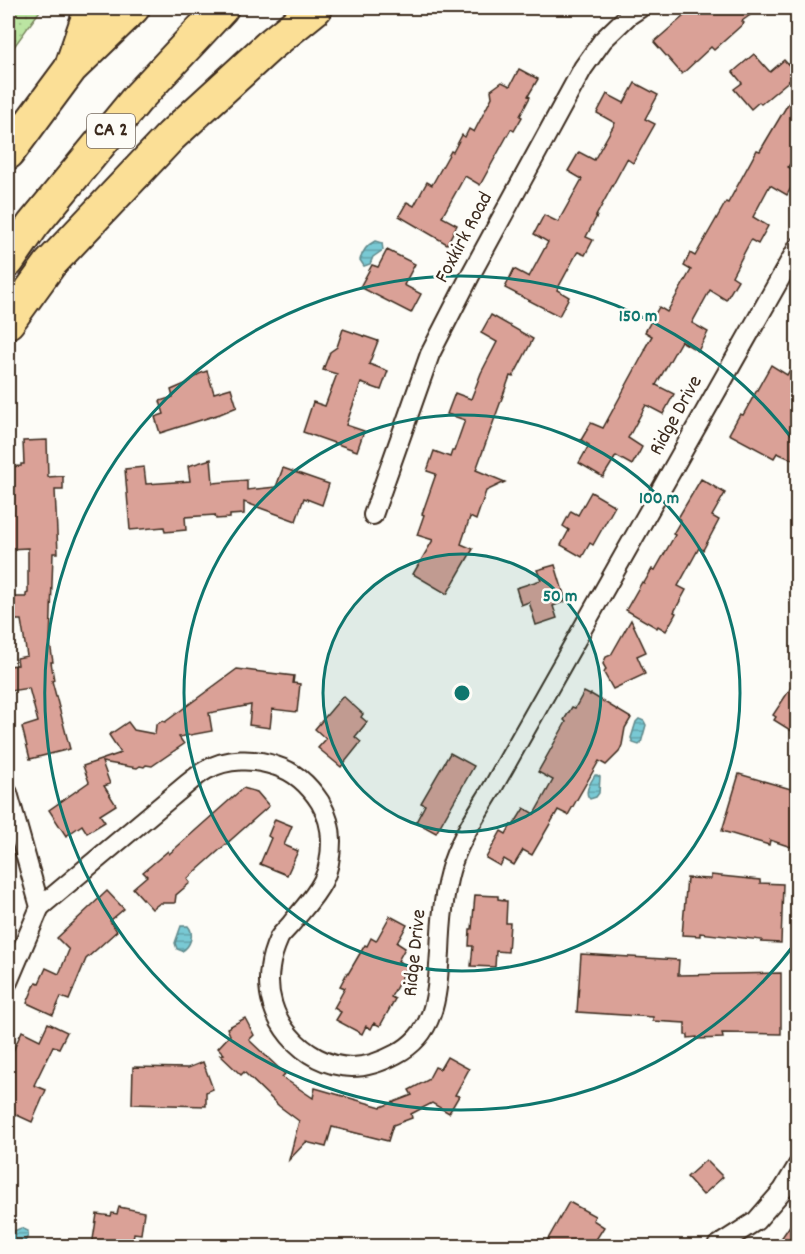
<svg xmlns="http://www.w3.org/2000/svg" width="805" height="1254" viewBox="0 0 805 1254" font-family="Dekko,sans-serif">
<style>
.green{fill:url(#green-dots);stroke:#7b8860;stroke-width:1.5}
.water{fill:url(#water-rules);stroke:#60898b;stroke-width:1.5}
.building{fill:#daa197;stroke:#3b2a1e;stroke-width:1.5}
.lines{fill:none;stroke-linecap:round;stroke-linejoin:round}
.minor-casing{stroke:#3b2a1e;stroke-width:22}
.motorway-casing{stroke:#3b2a1e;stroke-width:36}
.minor{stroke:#fdfcf7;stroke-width:18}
.motorway{stroke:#fbdf96;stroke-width:32}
.ring{fill:none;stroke:#0f766e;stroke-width:3}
.labels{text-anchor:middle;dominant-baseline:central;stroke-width:5;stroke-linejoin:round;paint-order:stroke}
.shield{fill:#fdfcf7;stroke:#75695f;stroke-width:1.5}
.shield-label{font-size:20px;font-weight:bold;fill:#3b2a1e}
.street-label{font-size:21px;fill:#3b2a1e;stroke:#fdfcf7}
.centre{fill:#0f766e;stroke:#fdfcf7;stroke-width:3}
.ring-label{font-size:18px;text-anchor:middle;font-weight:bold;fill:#0f766e;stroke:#fdfcf7;stroke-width:5;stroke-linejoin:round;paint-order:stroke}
</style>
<defs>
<pattern id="green-dots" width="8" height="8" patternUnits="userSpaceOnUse" patternTransform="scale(1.5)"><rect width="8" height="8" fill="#bbe5a2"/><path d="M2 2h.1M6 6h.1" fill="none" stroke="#a2c58b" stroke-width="1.8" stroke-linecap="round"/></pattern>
<pattern id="water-rules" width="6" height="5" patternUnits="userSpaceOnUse" patternTransform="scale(1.5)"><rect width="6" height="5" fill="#79c9d4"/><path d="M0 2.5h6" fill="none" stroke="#64a3ab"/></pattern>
</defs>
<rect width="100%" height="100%" fill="#fdfcf7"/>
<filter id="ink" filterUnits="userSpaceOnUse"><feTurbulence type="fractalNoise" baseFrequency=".0167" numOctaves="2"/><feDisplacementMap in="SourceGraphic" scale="12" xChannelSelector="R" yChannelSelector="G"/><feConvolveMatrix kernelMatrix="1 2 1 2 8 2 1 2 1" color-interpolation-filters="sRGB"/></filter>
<g filter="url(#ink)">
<path class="green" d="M8,8H42L8,55Z"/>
<g class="water">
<path d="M375,241L382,243L383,250L373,257L370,264L364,266L360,260C362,252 367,245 375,241Z"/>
<path d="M639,719L644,721L646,725L641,743L639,745L633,743L631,738L636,722Z"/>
<path d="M595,775H597L600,777L599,793L596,797L590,799C583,792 591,782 595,775Z"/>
<path d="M181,926H188C195,934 190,947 182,951L177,949L175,943Z"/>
<path d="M21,1228L28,1231V1236L25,1241L26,1246H18L8,1242L9,1230L14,1231Z"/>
</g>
<g class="building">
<path d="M693,8H760L742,21L744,23L714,50L711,47L682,74L654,42Z"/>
<path d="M754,54L770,72L784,60L797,74L761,104L759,102L751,109L734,89L742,83L733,72Z"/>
<path d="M519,69L538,79L528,96L530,97L520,116L522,117L514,131L511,129L480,185L465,176L442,217L457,225L447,244L399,216L407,202L414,206L427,182L432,185L451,151L453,152L462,135L465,137L469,129L474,132L492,97L491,90L502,82L510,86Z"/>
<path d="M635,83L658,95L645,119L655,124L633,163L627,159L596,216H597L586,237L593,240L585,255L578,252L577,253L557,290L569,297L559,316L505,288L514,269L529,277L548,242L534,234L544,215L558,222L582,179L568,171L579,152L594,160L615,123L597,113L607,94L624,103Z"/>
<path d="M798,87V151L788,167L798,172V175L787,195L770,185L753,217L768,226L758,244L751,240L732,276L738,280L726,300L710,290L692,323L708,332L698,351L681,341L656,385L674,394L663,414L646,405L628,438L642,447L639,453L632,465L616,456L603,477L579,463L589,445L581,440L584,435L591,423L603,428L646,349L645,348L652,336L645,332L659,307L667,312L691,270L684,266L690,253L695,256L726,202L728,203L757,150L760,151Z"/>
<path d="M387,250L415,264L404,285L421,294L411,313L360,287L372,265L378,267Z"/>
<path d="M491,315L533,339L513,377L510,376L476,470L505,482L486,491L476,520L470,517L461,544L473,549L447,594L413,574L433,540L417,535L424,515L422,514L436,474L427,471L434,451L450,457L452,451H454L465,420L447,414L455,393L471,399L481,373L497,342L481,333Z"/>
<path d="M343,329L378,341L369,364L388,371L381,390L361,383L346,425L364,431L357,451L303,432L313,402L325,406L337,374L323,370L330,352L337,347Z"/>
<path d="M798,356V462L777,453L774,458L729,434L740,414L743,415L771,365L787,375Z"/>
<path d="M207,371L214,393L231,388L237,407L220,414L160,433L155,417L164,414L160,401L173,397L171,390L185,384L199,374Z"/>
<path d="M47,440L48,477L63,476V490H55L58,553H53L50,643L53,662H51L54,680L52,681L70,749L30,759L22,727L38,722L29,688L10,691L8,672V666L18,665L17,658L27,656L21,620H8V597H26V594L28,593V548L8,549V467L21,466V464H24L23,441Z"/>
<path d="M211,459L213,483L247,480V490L276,487L283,468L329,484L322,505L304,498L296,521L244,502V514L230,515V518L216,519L215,515L185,517L186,530L165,532L164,527L130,530L125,469L144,467L146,484L190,481L188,466Z"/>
<path d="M701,479L725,493L712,516L719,520L703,550L699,548L678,586L686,590L674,612L676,613L666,631L658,626L657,628L626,610L642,582L644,583L652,569L655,570L675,535L673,534L681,520L678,518Z"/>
<path d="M591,492L615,506L593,545L590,543L582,557L561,545L569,530L563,526L571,511L578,515Z"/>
<path d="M555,565L566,601L553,606L557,618L536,625L529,602L521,605L516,588L541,580L537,570Z"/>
<path d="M631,620L646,652L637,656L645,674L613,689L604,673L606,669L603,664L606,657L611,655Z"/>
<path d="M237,669L294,676L293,683L300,684L297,712L272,709L270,728L249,725L251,705L209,713L212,731L179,737L184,744L152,766L146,765L144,767L140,766L137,768L102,762L110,784L104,786L116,805L100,815L105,822L87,833L82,825L66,836L49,810L89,782L83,766L121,753L109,735L128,722L134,730L155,734L156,725L162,721L165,722Z"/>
<path d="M798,677V735L774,720L776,717L773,715Z"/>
<path d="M584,692L590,695L591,694L631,718L625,728L622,745L619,752L606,765L599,761L568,815L558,810L532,855L523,850L514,865L504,859L500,866L486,858L501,831L506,834L511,825L513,826L524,808L534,814L553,780L538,772L566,722L564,720L572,707L575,708Z"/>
<path d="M343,696L363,714L361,717L367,722L355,737L361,742L341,767L318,748L326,739L315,729Z"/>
<path d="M450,753L474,766L436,833L416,822L425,805L421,803Z"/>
<path d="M739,774L798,791V825L791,847L770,840L769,845L722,831Z"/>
<path d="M243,788L257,792L269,806L187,879L190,883L176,895L175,903H160L152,909L133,888L147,876L143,872L168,851L169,854Z"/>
<path d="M275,819L292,826L284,845L298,851L287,875L260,864L271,838L268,836Z"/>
<path d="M711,875L760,880V883L783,884L781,943L761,942L762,940L700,933V936L682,935L687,878L711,879Z"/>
<path d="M107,891L124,909L110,921L117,931L86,959L69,1000L61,997L53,1015L27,1003L36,982L39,983L46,968L59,974L69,950L57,938Z"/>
<path d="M475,895L498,896V899L504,900V901H507L506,923H510L508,952L496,951L495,967L471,966L473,946H469L470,929H472Z"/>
<path d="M390,916L407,925L397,943L405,948L398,961L408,966L391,997L395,999L380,1026L374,1023L371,1029L366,1026L362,1034L336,1020L341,1012L334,1008L345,988L340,986L347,973L348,974L362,950L365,945L367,946L371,938L376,941Z"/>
<path d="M581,954L679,960L678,975L781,973V1034L722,1033L723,1038L697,1039V1037L688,1038V1035H685V1023L653,1021V1017L577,1012Z"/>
<path d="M245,1018L254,1035L249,1040L285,1074L282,1077L313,1098L315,1088L381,1107L412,1095L409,1090L428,1080L435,1067L440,1069L447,1057L469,1069L455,1095L459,1096L449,1113L432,1103L411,1114L412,1118L393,1125L388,1141L332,1127L326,1147L306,1142L289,1160L299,1121L279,1106L244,1072L241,1075L220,1055L224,1054L218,1048L230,1035L227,1028Z"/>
<path d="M48,1023L67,1032L59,1048L53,1046L34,1085L46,1090L32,1122L8,1111V1062L22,1031L40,1040Z"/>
<path d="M203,1062L213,1089L206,1092V1106L132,1104L133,1067L188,1068Z"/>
<path d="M706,1160L723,1177L703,1195L687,1177Z"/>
<path d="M569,1202L595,1216L593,1220L604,1227L592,1246H544Z"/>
<path d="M119,1207L144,1212L141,1234L134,1233L132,1246H92L97,1214L111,1216L112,1213L117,1214Z"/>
<path d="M798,1214V1246H776Z"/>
</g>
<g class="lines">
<g class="minor-casing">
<g id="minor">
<path d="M373,515L430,354L471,274L583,68L603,40L628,16L640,8"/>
<path d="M8,793L40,907L8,982"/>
<path d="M40,907L187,784C193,779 199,774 206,770C227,758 254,758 276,766C296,772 309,785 320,802C327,814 331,828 331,841C331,855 329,869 323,881C315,897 302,910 291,924C287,929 282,933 279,938C275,947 271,959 270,968C262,1018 303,1066 352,1067C367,1067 383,1061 396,1054C437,1033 437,993 440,952C441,925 443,897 450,871C458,841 477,814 493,787L798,247"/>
<path d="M717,1246L756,1221L783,1190L798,1165"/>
</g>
</g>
<g class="motorway-casing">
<g id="motorway">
<path d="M72,64L91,8"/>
<path d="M8,153L71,68L133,8"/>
<path d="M8,261L33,225L136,100L222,8"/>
<path d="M8,322L50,264L171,136L269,46L316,8"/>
</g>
</g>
<use href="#minor" class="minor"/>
<use href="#motorway" class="motorway"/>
</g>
</g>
<circle cx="462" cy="693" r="139" fill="#0f766e" fill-opacity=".12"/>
<g class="ring">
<circle cx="462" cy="693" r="139"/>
<circle cx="462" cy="693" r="278"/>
<path d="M797 941A417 417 0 1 1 797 445"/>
</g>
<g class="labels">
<rect class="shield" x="87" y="114" width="48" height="34" rx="4.5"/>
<g class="shield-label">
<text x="111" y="131">CA 2</text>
</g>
<g class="street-label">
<text transform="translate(465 238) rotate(-62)">Foxkirk Road</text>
<text transform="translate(677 416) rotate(-61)">Ridge Drive</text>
<text transform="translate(416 953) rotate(-84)">Ridge Drive</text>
</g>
</g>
<circle cx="462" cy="693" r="9" class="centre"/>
<g class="ring-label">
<text x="638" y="321">150 m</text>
<text x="659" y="503">100 m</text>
<text x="560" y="601">50 m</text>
</g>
<rect width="805" height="1254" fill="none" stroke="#fdfcf7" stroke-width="30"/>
<rect x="15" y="15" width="775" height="1224" fill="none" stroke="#3b2a1e" stroke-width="2" filter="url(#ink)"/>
</svg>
